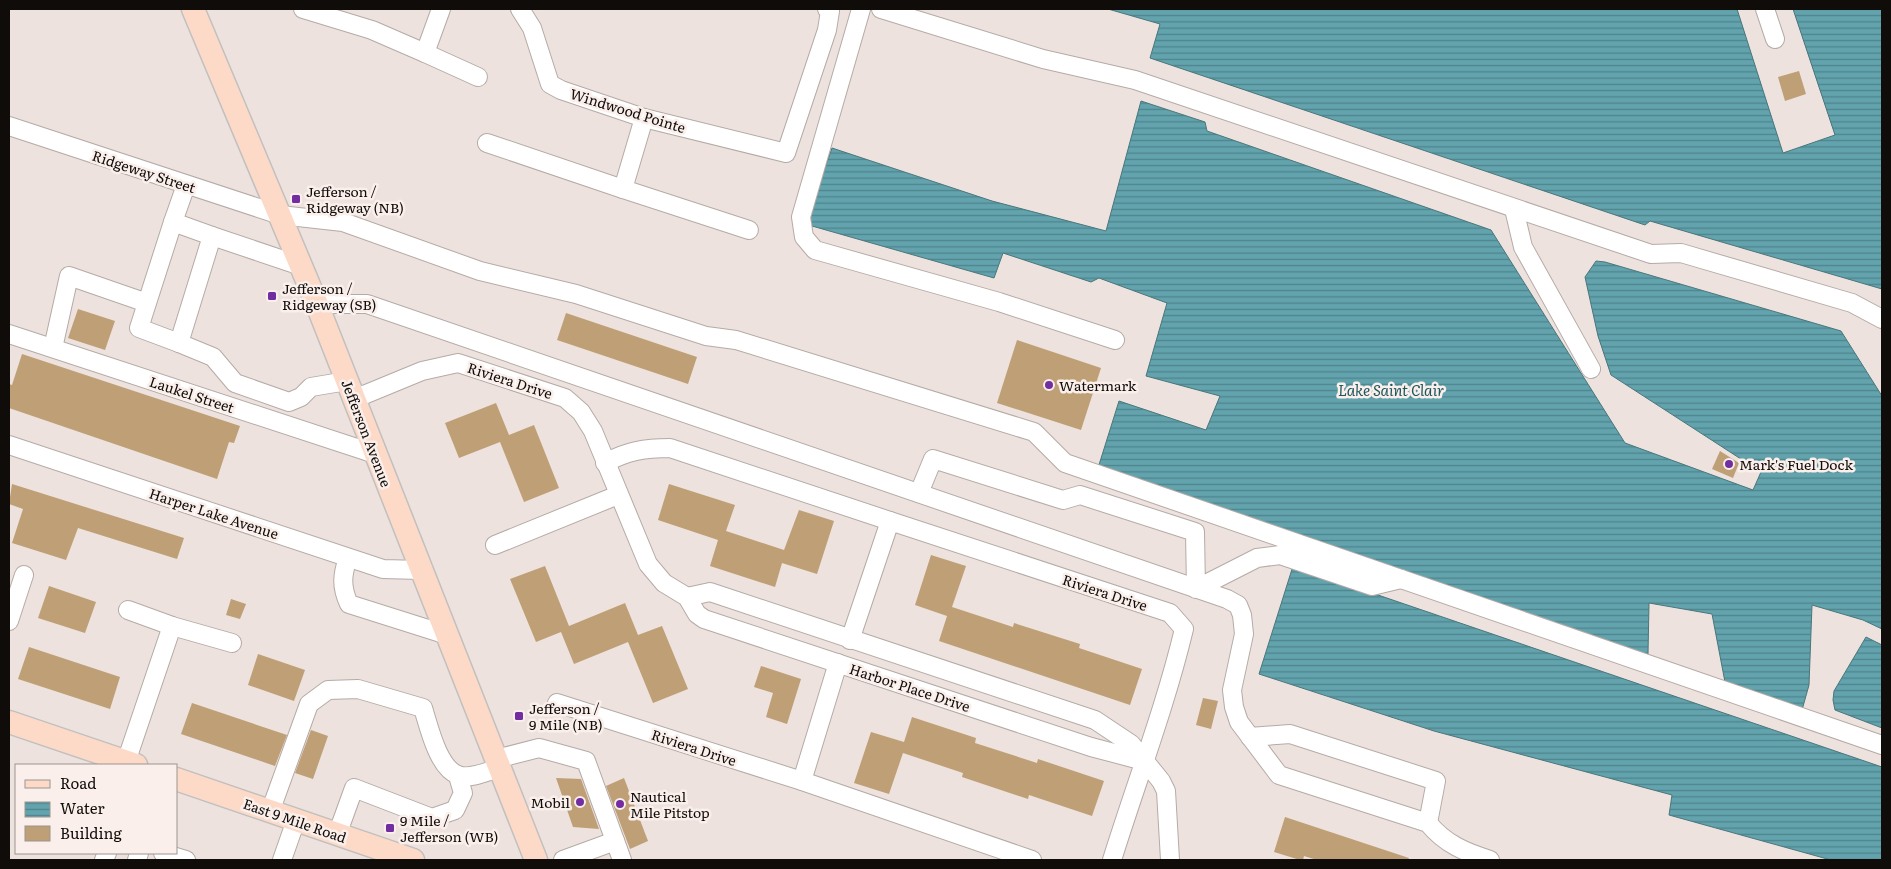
<svg xmlns="http://www.w3.org/2000/svg" width="1891" height="869" viewBox="0 0 1891 869" font-family="Literata,serif">
<style>
.water{fill:url(#water-rules);stroke:#49767c}
.building{fill:#bf9f75}
.lines{fill:none;stroke-linecap:round;stroke-linejoin:round}
.minor-casing{stroke:#b5aba6;stroke-width:20}
.major-casing{stroke:#c1c0bf;stroke-width:25}
.minor{stroke:#fff;stroke-width:18}
.major{stroke:#fddac8;stroke-width:22}
.poi-dot{fill:#722da1;stroke:#faefea;stroke-width:2}
.labels{text-anchor:middle;dominant-baseline:central;stroke-width:5;stroke-linejoin:round;paint-order:stroke}
.street-label{font-size:14px;fill:#100c0a;stroke:#faefea}
.poi-label{font-size:14px;fill:#100c0a;stroke:#faefea;text-anchor:start}
.water-label{font-size:15px;font-style:italic;fill:#1d555d;stroke:#faefea}
</style>
<defs>
<pattern id="water-rules" width="6" height="5" patternUnits="userSpaceOnUse" patternTransform="scale(1.25)"><rect width="6" height="5" fill="#62a3ad"/><path d="M0 2.5h6" fill="none" stroke="#4f838b"/></pattern>
</defs>
<rect width="100%" height="100%" fill="#ede2dd"/>
<g class="water">
<path d="M1108,9H1737L1783,153L1835,135L1793,9H1882V289L1650,221L1645,225L1150,58L1160,24Z"/>
<path d="M1141,101L1205,122L1207,131L1491,230L1625,443L1753,490L1761,472L1611,375L1598,336L1585,277L1596,261L1605,262L1841,331L1882,396V629L1863,620L1812,605L1809,685L1802,710L1725,682L1712,614L1649,603L1648,654H1636L1098,468L1119,401L1206,430L1220,396L1146,376L1167,303L1099,278L1091,282L1003,253L994,278L805,224L832,148L992,201L1106,231Z"/>
<path d="M1293,566L1882,767V860H1831L1669,815L1672,795L1434,731L1259,674Z"/>
<path d="M1866,637L1882,645V728L1835,710L1833,700L1834,691Z"/>
</g>
<g class="building">
<path d="M1799,71L1806,94L1785,101L1778,77Z"/>
<path d="M78,309L115,321L105,350L68,338Z"/>
<path d="M566,313L697,357L688,384L557,340Z"/>
<path d="M1017,340L1101,368L1081,430L997,403Z"/>
<path d="M22,354L240,426L234,443L229,442L217,479L9,408V384L12,385Z"/>
<path d="M496,403L509,435L534,425L559,488L524,502L500,442L459,458L445,423Z"/>
<path d="M1720,451L1739,463L1733,478L1712,469Z"/>
<path d="M12,484L184,538L177,559L78,528L66,560L12,543L23,509L9,504Z"/>
<path d="M669,484L735,505L726,531L784,550L799,510L834,521L817,574L782,563L775,587L710,566L718,540L658,520Z"/>
<path d="M931,555L966,566L952,607L1013,627L1014,623L1080,644L1079,648L1142,669L1130,705L939,641L947,616L915,605Z"/>
<path d="M545,566L569,626L625,603L638,635L662,626L688,689L653,703L628,642L574,664L561,632L536,642L510,579Z"/>
<path d="M49,586L96,602L85,633L38,618Z"/>
<path d="M231,599L246,604L240,619L226,615Z"/>
<path d="M29,647L120,677L110,709L18,679Z"/>
<path d="M258,654L305,670L294,701L248,685Z"/>
<path d="M761,666L801,679L787,724L766,717L773,693L754,687Z"/>
<path d="M1203,698L1218,701L1211,729L1196,725Z"/>
<path d="M192,703L287,735L275,766L181,734Z"/>
<path d="M912,717L976,738L975,743L1037,763L1038,759L1104,781L1092,816L1029,795L1028,799L962,777L963,773L903,753L889,794L854,783L871,732L904,742Z"/>
<path d="M311,730L328,736L313,779L295,773Z"/>
<path d="M556,778L581,779L599,829L573,827Z"/>
<path d="M624,778L648,841L630,849L606,786Z"/>
<path d="M1285,817L1409,858L1408,860H1317L1304,856L1303,860H1300L1274,852Z"/>
</g>
<g class="lines">
<g class="minor-casing">
<g id="minor">
<path d="M303,9L372,30L425,53L441,9"/>
<path d="M520,9L532,28L550,84L561,90L644,118L786,153L827,30L830,11L827,9"/>
<path d="M861,9L801,217L804,237L815,250L999,302L1115,340"/>
<path d="M881,9L1043,59L1135,80L1651,254L1681,253L1852,303L1882,319"/>
<path d="M1765,9L1775,39"/>
<path d="M425,53L478,77"/>
<path d="M644,118L623,189L749,230"/>
<path d="M9,126L280,215L343,222L480,271L576,294L706,336L736,340L1034,432L1065,463L1882,745"/>
<path d="M487,143L623,189"/>
<path d="M1514,209L1523,247L1591,369"/>
<path d="M173,222L186,185"/>
<path d="M212,236L301,266"/>
<path d="M316,304H367L1227,599L1238,605L1242,615L1244,634L1232,690L1234,707L1239,722L1279,775L1428,823C1445,844 1465,852 1490,860"/>
<path d="M9,334L375,454"/>
<path d="M179,343L213,357L235,383L289,402L301,397L311,387L347,381"/>
<path d="M53,348L69,276L147,303L139,328L179,343L212,236L173,222L147,303"/>
<path d="M354,399L422,371L458,363L565,398L581,412L593,431L648,564L664,583L687,597L697,614L704,619L1091,747L1144,761"/>
<path d="M9,445L383,569L421,570"/>
<path d="M605,463C627,451 645,448 670,448L890,521"/>
<path d="M919,493L933,459L1063,500L1080,495L1195,532L1196,589L1257,558L1280,555L1372,586L1401,579"/>
<path d="M495,545L618,495"/>
<path d="M348,558C342,575 341,587 349,604L447,635"/>
<path d="M687,597L710,592L1095,720L1131,744L1161,781L1166,791L1170,860"/>
<path d="M9,621L24,575"/>
<path d="M172,626L232,643"/>
<path d="M850,640L890,521L1170,613L1184,629C1165,708 1136,783 1112,860"/>
<path d="M557,703L802,781L1032,860"/>
<path d="M1250,737L1290,734L1436,781L1428,823"/>
<path d="M496,759L539,748L586,761L622,860"/>
<path d="M126,762L172,626L128,610"/>
<path d="M802,781L838,663"/>
<path d="M270,812L309,704L328,690L358,689L423,708C429,727 438,768 458,775C470,780 488,771 499,768"/>
<path d="M337,835L354,788L432,818L455,810L463,793L458,776"/>
<path d="M163,853L186,860"/>
<path d="M104,860L107,853"/>
<path d="M137,860L139,853"/>
<path d="M282,860L296,820"/>
<path d="M563,860L615,841"/>
</g>
</g>
<g class="major-casing">
<g id="major">
<path d="M193,9L314,297L536,860"/>
<path d="M9,722L136,765"/>
<path d="M176,779L413,860"/>
</g>
</g>
<use href="#minor" class="minor"/>
<use href="#major" class="major"/>
</g>
<g class="poi-dot">
<rect x="291" y="194" width="10" height="10" rx="2.5"/>
<rect x="267" y="291" width="10" height="10" rx="2.5"/>
<circle cx="1049" cy="385" r="5"/>
<circle cx="1729" cy="464" r="5"/>
<rect x="514" y="711" width="10" height="10" rx="2.5"/>
<circle cx="580" cy="802" r="5"/>
<circle cx="620" cy="804" r="5"/>
<rect x="385" y="823" width="10" height="10" rx="2.5"/>
</g>
<g class="labels">
<g class="street-label">
<text transform="translate(628 110) rotate(17)">Windwood Pointe</text>
<text transform="translate(144 171) rotate(18)">Ridgeway Street</text>
<text transform="translate(510 380) rotate(18)">Riviera Drive</text>
<text transform="translate(192 394) rotate(18)">Laukel Street</text>
<text transform="translate(367 433) rotate(69)">Jefferson Avenue</text>
<text transform="translate(214 513) rotate(18)">Harper Lake Avenue</text>
<text transform="translate(1105 592) rotate(18)">Riviera Drive</text>
<text transform="translate(910 687) rotate(18)">Harbor Place Drive</text>
<text transform="translate(694 747) rotate(18)">Riviera Drive</text>
<text transform="translate(295 820) rotate(19)">East 9 Mile Road</text>
</g>
<g class="poi-label">
<text x="306" y="191">Jefferson /<tspan x="306" dy="16">Ridgeway (NB)</tspan></text>
<text x="282" y="288">Jefferson /<tspan x="282" dy="16">Ridgeway (SB)</tspan></text>
<text x="1059" y="385">Watermark</text>
<text x="1739" y="464">Mark's Fuel Dock</text>
<text x="529" y="708">Jefferson /<tspan x="529" dy="16">9 Mile (NB)</tspan></text>
<text x="630" y="796">Nautical<tspan x="630" dy="16">Mile Pitstop</tspan></text>
<text x="570" y="802" text-anchor="end">Mobil</text>
<text x="400" y="820">9 Mile /<tspan x="400" dy="16">Jefferson (WB)</tspan></text>
</g>
<g class="water-label">
<text x="1391" y="389">Lake Saint Clair</text>
</g>
</g>
<rect width="1891" height="869" fill="none" stroke="#100c0a" stroke-width="20"/>
<rect x="15" y="764" width="162" height="90" fill="#faefea" stroke="#9c9490"/>
<rect x="25" y="780" width="25" height="8" fill="#fddac8" stroke="#9c9490"/>
<text x="60" y="789" font-size="15" fill="#100c0a">Road</text>
<rect x="25" y="802" width="25" height="15" fill="url(#water-rules)" stroke="#9c9490"/>
<text x="60" y="814" font-size="15" fill="#100c0a">Water</text>
<rect x="25" y="826" width="25" height="15" fill="#bf9f75" stroke="#9c9490"/>
<text x="60" y="839" font-size="15" fill="#100c0a">Building</text>
</svg>
